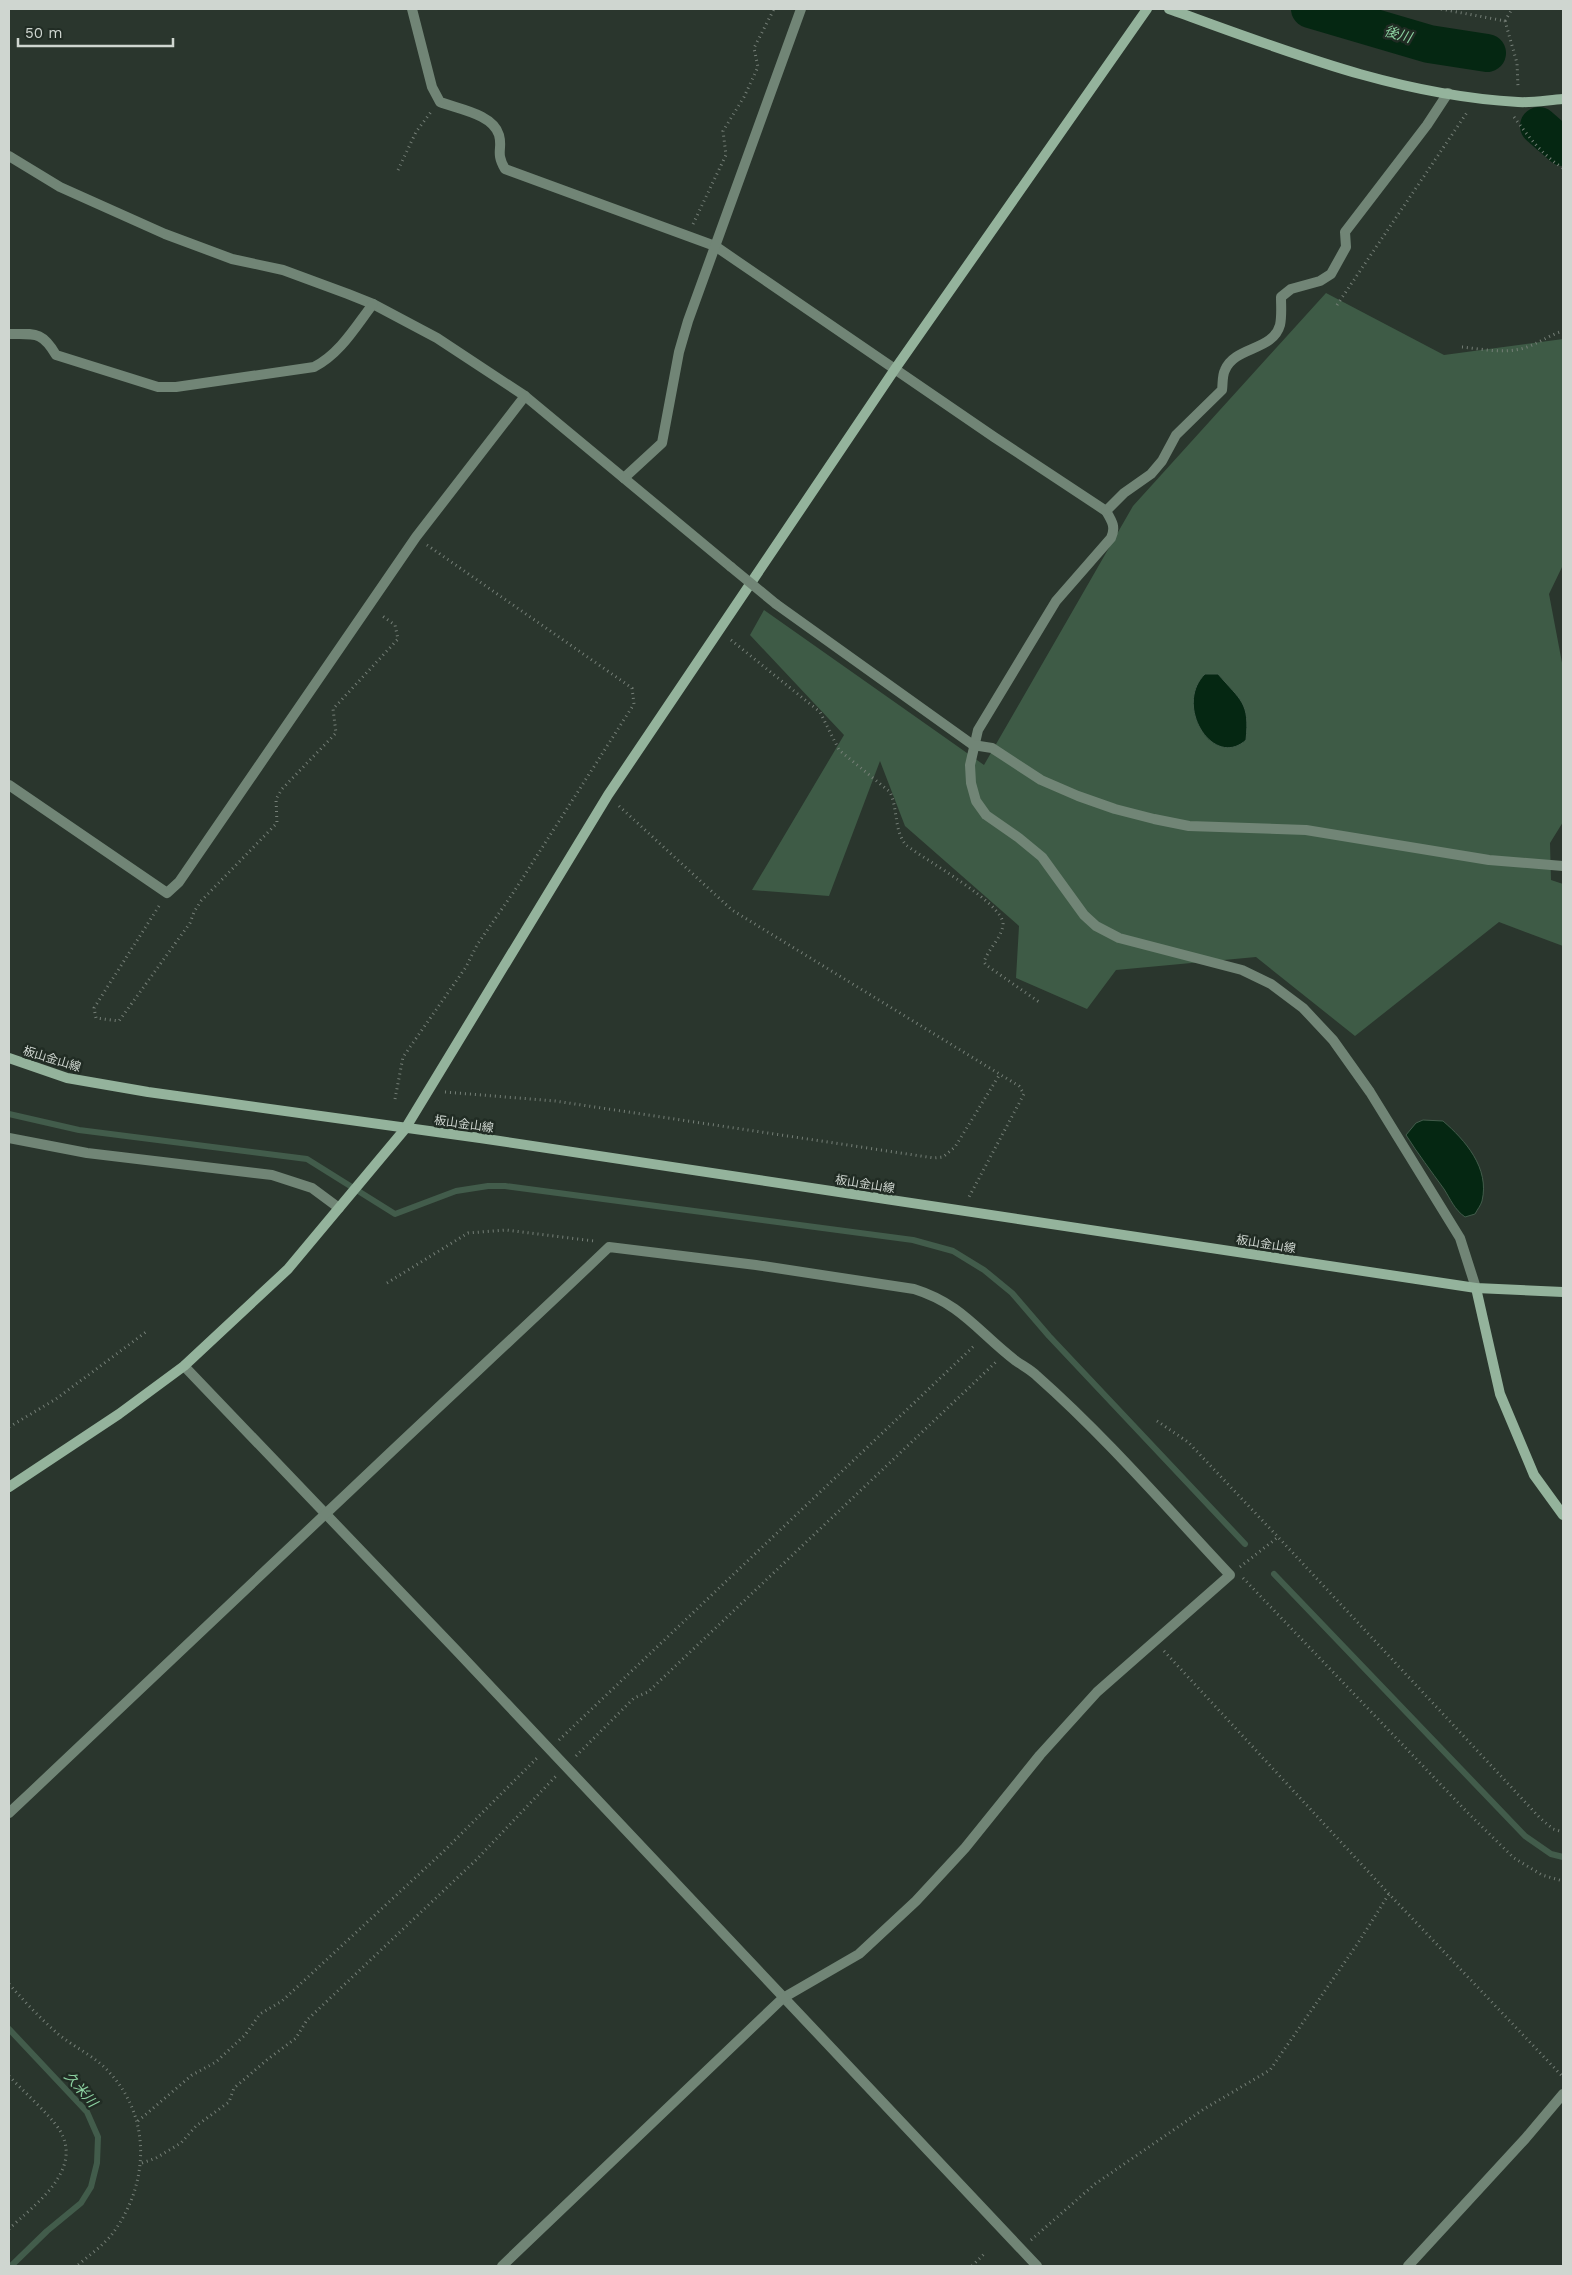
<svg xmlns="http://www.w3.org/2000/svg" width="1572" height="2275" viewBox="0 0 1572 2275" font-family="'Work Sans','Noto Sans JP',sans-serif">
<style>
.green{fill:#3e5b46}
.water{fill:#052712;stroke:#425c4b}
.lines{fill:none;stroke-linecap:round;stroke-linejoin:round}
.stream{stroke:#425c4b;stroke-width:6}
.river{stroke:#052712;stroke-width:38}
.path{stroke:#757f77;stroke-width:3;stroke-dasharray:1 4;stroke-linecap:butt}
.street{stroke:#718576;stroke-width:10}
.secondary{stroke:#94b39c;stroke-width:10}
.street-bridge{stroke:#718576;stroke-width:10}
.labels{text-anchor:middle;dominant-baseline:central;stroke-width:5;stroke-linejoin:round;paint-order:stroke}
.street-label{font-size:12px;fill:#cfd6d0;stroke:#212c24}
.water-label{font-size:14px;font-style:italic;fill:#8cd2a1;stroke:#212c24}
</style>
<rect width="100%" height="100%" fill="#2a362d"/>
<path class="green" d="M1326,293L1444,355L1563,339V565L1549,594L1563,668V822L1550,843L1551,880L1563,884V946L1499,922L1355,1036L1256,957L1116,970L1087,1009L1016,978L1019,926L905,826L880,761L829,896L752,890L844,735L750,635L764,610L984,765L1133,506Z"/>
<g class="water">
<path d="M1205,674H1218C1241,701 1250,702 1246,740C1213,770 1173,705 1205,674Z"/>
<path d="M1423,1120L1443,1121C1465,1140 1490,1168 1482,1201C1481,1205 1477,1210 1475,1214L1465,1217C1454,1209 1451,1200 1444,1189C1431,1171 1418,1154 1406,1135L1416,1123Z"/>
</g>
<g class="lines">
<g class="stream">
<path d="M9,1114L79,1130L307,1159L395,1214L456,1191L488,1186H505L913,1240L953,1251L984,1270L1012,1293L1049,1336L1245,1544"/>
<path d="M1274,1574L1525,1836L1551,1854L1563,1857"/>
<path d="M9,2029L87,2112L98,2137L97,2163L91,2187L81,2203L47,2231L11,2266"/>
</g>
<g class="river">
<path d="M1310,9L1429,44L1487,53"/>
<path d="M1539,126L1563,147"/>
</g>
<g class="path">
<path d="M1441,9L1505,21L1517,63L1518,87"/>
<path d="M1505,21L1512,9"/>
<path d="M1514,117C1528,136 1542,155 1563,168"/>
<path d="M398,170L416,132L431,112"/>
<path d="M693,224L726,155L723,131L744,97L758,67L754,48L774,9"/>
<path d="M1337,305L1468,111"/>
<path d="M1462,347C1482,349 1505,354 1524,348C1538,344 1549,335 1563,331"/>
<path d="M731,640L820,712L839,750L890,792C898,809 894,831 906,845C925,860 1003,903 1003,924C1002,938 988,949 984,962L986,965L1039,1002"/>
<path d="M619,806L732,910L1019,1086L1024,1094L969,1197"/>
<path d="M159,906L94,1008L96,1018L119,1021L190,923L194,912L201,901L277,823L276,799L282,789L336,733L333,709L398,639L395,625L381,615"/>
<path d="M445,1092L555,1101L934,1158L943,1157L955,1147L1000,1074"/>
<path d="M395,1099L403,1057L466,967L477,945L515,890L634,704L632,688L427,545"/>
<path d="M387,1283L468,1233L506,1230L594,1241"/>
<path d="M1157,1421L1188,1442L1278,1537"/>
<path d="M9,1427L56,1399L146,1332"/>
<path d="M1240,1567L1278,1537L1540,1818L1553,1829L1563,1832"/>
<path d="M1243,1578L1467,1812L1514,1858L1542,1875L1563,1881"/>
<path d="M1164,1651L1389,1894L1563,2077"/>
<path d="M559,1740L975,1345"/>
<path d="M576,1756L634,1698L648,1692L996,1362"/>
<path d="M9,1984C24,2001 40,2018 57,2033C73,2047 95,2056 109,2072C152,2118 149,2184 113,2233C104,2245 88,2256 77,2266"/>
<path d="M9,2076C23,2091 49,2114 59,2129C85,2170 34,2205 9,2229"/>
<path d="M138,2121L192,2075L216,2062L245,2035L260,2014L282,2001L444,1851L537,1758"/>
<path d="M142,2163L156,2158L181,2143L196,2126L229,2102L234,2088L268,2059L296,2038L307,2020L476,1860L556,1776"/>
<path d="M1031,2240L1095,2184L1204,2109L1270,2070L1358,1943L1389,1894"/>
<path d="M972,2266L986,2252"/>
</g>
<g class="street">
<path d="M412,9L432,87L440,102C458,109 493,114 499,135C503,149 495,152 505,169L715,246L994,437L1106,511C1112,521 1116,527 1111,538L1056,601L978,730L970,765L971,783L976,801L986,815L1019,838L1042,857L1084,915L1096,926L1119,938L1242,970L1271,984L1303,1008L1333,1040L1370,1092L1460,1238L1476,1288"/>
<path d="M9,156L60,187L165,234L232,259L283,270L348,294L373,304L437,338L525,396L731,567"/>
<path d="M9,334C35,334 42,331 56,355L158,387H176L314,367C340,354 356,326 373,304"/>
<path d="M624,478L662,443L679,352L688,321L801,9"/>
<path d="M1106,511L1124,493L1151,474L1162,461L1176,435L1222,390C1223,383 1222,376 1225,370C1235,346 1273,351 1280,325C1282,316 1281,306 1281,297L1291,289L1320,281L1331,274L1346,247L1345,232L1427,125L1448,93"/>
<path d="M776,604L973,745L992,748L1041,780L1078,796L1115,809L1154,819L1189,826L1306,830L1489,860L1563,866"/>
<path d="M9,785L167,893L179,882L416,537L525,396"/>
<path d="M9,1138L87,1153L272,1175L312,1188L339,1208"/>
<path d="M184,1366L456,1650L1037,2266"/>
<path d="M9,1813C137,1693 264,1572 392,1451C464,1383 537,1316 609,1247L756,1265L914,1289C962,1304 978,1332 1016,1361C1023,1366 1031,1370 1037,1376C1106,1437 1167,1508 1230,1575L1097,1692L1040,1755L965,1848L916,1901L859,1954L783,1998L502,2266"/>
<path d="M1408,2266L1525,2139L1563,2094"/>
</g>
<g class="secondary">
<path d="M1169,9C1284,50 1394,95 1518,102C1532,103 1548,100 1563,99"/>
<path d="M9,1058L67,1078L148,1092L480,1138L1476,1288L1563,1292"/>
<path d="M1476,1288L1500,1394L1534,1475L1563,1515"/>
<path d="M9,1487L119,1414L184,1366L288,1269L405,1129L608,795L895,369L1147,9"/>
</g>
<path class="street-bridge" d="M731,567L776,604"/>
</g>
<g class="labels">
<g class="street-label">
<text transform="translate(52 1059) rotate(17)">板山金山線</text>
<text transform="translate(464 1124) rotate(8)">板山金山線</text>
<text transform="translate(865 1184) rotate(9)">板山金山線</text>
<text transform="translate(1266 1244) rotate(9)">板山金山線</text>
</g>
<g class="water-label">
<text transform="translate(1398 34) rotate(16)">後川</text>
<text transform="translate(81 2089) rotate(49)">久米川</text>
</g>
</g>
<rect width="1572" height="2275" fill="none" stroke="#cfd6d0" stroke-width="20"/>
<path d="M18 38v8h155v-8" fill="none" stroke="#cfd6d0" stroke-width="2.5"/>
<text x="25" y="38" font-size="15" fill="#cfd6d0" stroke="#212c24" stroke-width="4" paint-order="stroke">50 m</text>
</svg>
